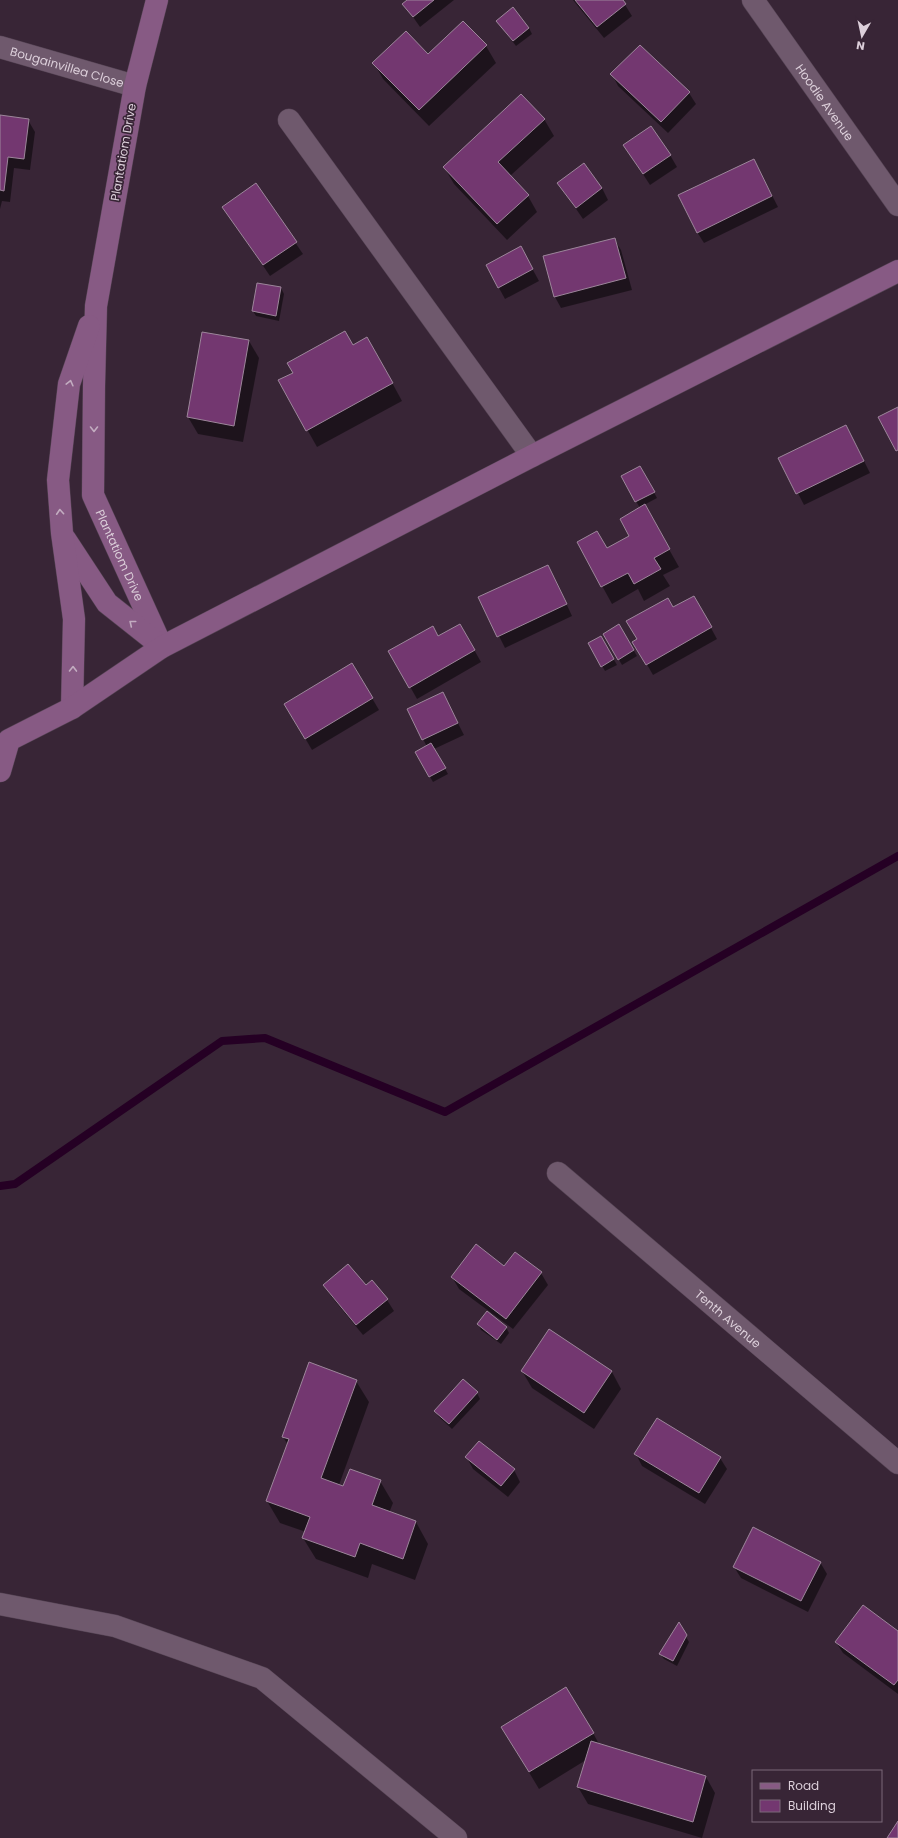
<svg xmlns="http://www.w3.org/2000/svg" width="898" height="1838" viewBox="0 0 898 1838" font-family="Poppins,sans-serif">
<style>
.shadow{fill:#0007}
.lines{fill:none;stroke-linecap:round;stroke-linejoin:round}
.stream{stroke:#250024;stroke-width:8}
.building{fill:#733770;stroke:#9d869b}
.street-casing{stroke:#544353;stroke-width:23}
.secondary-casing{stroke:#544353;stroke-width:23}
.street{stroke:#6f596d;stroke-width:22}
.secondary{stroke:#875a84;stroke-width:22}
.oneway{stroke:#c2acc0}
.labels{text-anchor:middle;dominant-baseline:central;stroke-width:3.5;stroke-linejoin:round;paint-order:stroke}
.street-label{font-size:12px;fill:#dccfda;stroke:#382536}
</style>
<rect width="100%" height="100%" fill="#382536"/>
<g class="shadow">
<path d="M409,0H454L420,27L404,4Z"/>
<path d="M573,0H622L632,16L604,38Z"/>
<path d="M497,21L529,28L532,34L516,46Z"/>
<path d="M463,22L486,46L496,63L429,126L383,79L374,63L428,56Z"/>
<path d="M612,74L689,93L696,104L668,133L618,86Z"/>
<path d="M0,116L28,120L35,132L30,170L14,168L10,202L2,201L0,209Z"/>
<path d="M544,119L554,136L510,176L528,196L537,212L507,240L454,184L444,167Z"/>
<path d="M624,145L670,155L677,167L650,185Z"/>
<path d="M754,160L778,207L704,243L697,232Z"/>
<path d="M559,184L602,188L608,200L583,219Z"/>
<path d="M256,185L303,254L270,276L223,207Z"/>
<path d="M614,239L621,250L632,290L561,308L555,297L544,257Z"/>
<path d="M527,259L539,281L505,299L499,288Z"/>
<path d="M281,288L284,294L279,321L256,316L253,311Z"/>
<path d="M203,333L249,341L259,358L243,442L198,434L188,417Z"/>
<path d="M353,346L377,355L402,401L317,447L280,381Z"/>
<path d="M852,437L870,473L804,505L780,458Z"/>
<path d="M640,467L657,498L644,505L679,567L663,575L670,586L644,601L638,589L612,604L578,542L607,549L630,536L640,508L622,477Z"/>
<path d="M554,577L572,616L505,648L480,598Z"/>
<path d="M694,597L717,639L653,675L634,642L673,609Z"/>
<path d="M460,625L481,662L417,699L390,651L438,637Z"/>
<path d="M619,626L637,656L622,665L604,634Z"/>
<path d="M601,637L617,665L605,671L589,643Z"/>
<path d="M352,664L379,710L312,750L285,704Z"/>
<path d="M443,694L464,735L434,749L448,774L433,782L416,753L427,747L409,710Z"/>
<path d="M541,1273L548,1285L513,1329L459,1289L452,1277Z"/>
<path d="M324,1285L387,1300L394,1311L363,1335L331,1296Z"/>
<path d="M478,1324L506,1327L509,1333L501,1344L481,1330Z"/>
<path d="M549,1331L612,1372L621,1389L594,1429L532,1388L522,1371Z"/>
<path d="M356,1381L369,1402L339,1485L344,1487L380,1481L393,1503L389,1513L416,1522L428,1544L415,1580L372,1564L368,1578L316,1559L303,1538L306,1532L280,1523L267,1501L288,1445L283,1437Z"/>
<path d="M463,1381L477,1393L480,1399L452,1429L438,1416L435,1411Z"/>
<path d="M636,1454L720,1458L727,1469L705,1504L642,1466Z"/>
<path d="M467,1458L514,1470L520,1482L508,1497L473,1469Z"/>
<path d="M820,1562L827,1574L808,1612L741,1578L734,1567Z"/>
<path d="M679,1624L689,1642L677,1666L664,1659L660,1654Z"/>
<path d="M898,1632V1694L843,1653L836,1642Z"/>
<path d="M593,1733L599,1744L706,1777L715,1793L702,1838L588,1804L578,1787L586,1760L539,1789L512,1744Z"/>
</g>
<g class="lines">
<path class="stream" d="M0,1186L15,1184L222,1041L265,1038L445,1112L898,856"/>
</g>
<g class="building">
<path d="M407,0H434L413,17L402,4Z"/>
<path d="M575,0H623L626,4L597,27Z"/>
<path d="M513,7L529,28L513,41L496,21Z"/>
<path d="M463,21L487,45L419,110L372,63L406,31L428,54Z"/>
<path d="M640,45L690,92L661,122L610,74Z"/>
<path d="M521,94L545,119L498,162L529,195L497,224L443,167Z"/>
<path d="M0,115L29,119L24,159L8,157L4,191L0,190Z"/>
<path d="M651,126L671,155L643,174L623,145Z"/>
<path d="M754,159L772,196L697,233L678,195Z"/>
<path d="M584,163L602,188L576,208L557,183Z"/>
<path d="M256,183L297,242L263,265L222,207Z"/>
<path d="M615,238L626,278L554,297L543,256Z"/>
<path d="M521,246L533,269L498,288L486,265Z"/>
<path d="M257,283L281,287L276,316L252,311Z"/>
<path d="M345,331L353,345L367,337L393,383L306,431L278,380L293,373L287,363Z"/>
<path d="M202,332L249,340L234,426L187,417Z"/>
<path d="M898,407V450L896,451L878,417Z"/>
<path d="M846,425L864,461L796,494L778,458Z"/>
<path d="M640,466L655,492L635,502L621,476Z"/>
<path d="M645,504L670,549L654,558L661,569L634,584L628,573L601,587L577,542L597,531L607,548L629,536L620,519Z"/>
<path d="M548,565L567,604L497,637L478,597Z"/>
<path d="M694,596L712,627L646,665L632,642L637,639L626,621L668,598L673,607Z"/>
<path d="M460,624L475,650L409,688L388,651L433,626L438,636Z"/>
<path d="M619,624L634,650L618,660L603,634Z"/>
<path d="M601,636L614,659L601,667L588,643Z"/>
<path d="M352,663L373,698L305,739L284,704Z"/>
<path d="M443,692L458,723L422,740L407,709Z"/>
<path d="M431,743L446,768L429,777L415,752Z"/>
<path d="M476,1244L504,1266L515,1252L542,1272L506,1319L451,1277Z"/>
<path d="M348,1264L366,1285L372,1280L388,1299L356,1325L323,1285Z"/>
<path d="M487,1311L507,1327L497,1340L477,1324Z"/>
<path d="M549,1329L612,1371L584,1413L521,1371Z"/>
<path d="M309,1362L357,1380L321,1478L343,1486L350,1469L381,1480L372,1505L416,1521L403,1559L360,1543L355,1557L302,1538L310,1517L266,1501L289,1439L282,1437Z"/>
<path d="M463,1379L478,1392L449,1424L434,1411Z"/>
<path d="M657,1418L721,1457L699,1493L634,1454Z"/>
<path d="M479,1441L515,1469L501,1486L465,1457Z"/>
<path d="M753,1527L821,1562L801,1601L733,1567Z"/>
<path d="M863,1605L898,1631V1680L894,1685L835,1642Z"/>
<path d="M679,1622L687,1635L673,1661L659,1654Z"/>
<path d="M566,1687L594,1733L529,1772L501,1727Z"/>
<path d="M591,1741L706,1776L693,1822L577,1787Z"/>
<path d="M898,1821V1838H887Z"/>
</g>
<g class="lines">
<g class="street-casing">
<g id="street">
<path id="s1" d="M753,0L898,205"/>
<path id="s2" d="M0,47L135,86"/>
<path d="M289,120L532,456"/>
<path id="s3" d="M558,1173L898,1463"/>
<path d="M0,1604L115,1626L262,1678L456,1838"/>
</g>
</g>
<g class="secondary-casing">
<g id="secondary">
<path id="s4" d="M157,0L135,86L96,306L94,386L93,495L162,647"/>
<path d="M65,539L107,603L160,645"/>
<path d="M72,708L74,619L62,533L58,480L69,384L89,326"/>
<path d="M0,771L9,740L72,708L162,647L532,456L898,271"/>
</g>
</g>
<use href="#street" class="street"/>
<use href="#secondary" class="secondary"/>
</g>
<defs><path id="oneway-chevron" d="M-2-3.5L2.5 0L-2 3.5" fill="none" stroke-width="1.6" stroke-linecap="round" stroke-linejoin="round"/></defs>
<g class="oneway">
<use href="#oneway-chevron" transform="translate(70 383) rotate(-76)"/>
<use href="#oneway-chevron" transform="translate(94 429) rotate(90)"/>
<use href="#oneway-chevron" transform="translate(60 512) rotate(-94)"/>
<use href="#oneway-chevron" transform="translate(132 623) rotate(-141)"/>
<use href="#oneway-chevron" transform="translate(73 669) rotate(-89)"/>
</g>
<g class="labels">
<g class="street-label">
<text stroke="none"><textPath href="#s2" startOffset="70">Bougainvillea Close</textPath></text>
<text stroke="none"><textPath href="#s1" startOffset="125">Hoodie Avenue</textPath></text>
<text transform="translate(123 152) rotate(-80)">Plantatiom Drive</text>
<text stroke="none"><textPath href="#s4" startOffset="567">Plantatiom Drive</textPath></text>
<text stroke="none"><textPath href="#s3" startOffset="224">Tenth Avenue</textPath></text>
</g>
</g>
<rect x="752" y="1770" width="130" height="52" fill="#382536" stroke="#7a6978"/>
<rect x="760" y="1783" width="20" height="6" fill="#875a84" stroke="#7a6978"/>
<text x="788" y="1790" font-size="12" fill="#dccfda">Road</text>
<rect x="760" y="1800" width="20" height="12" fill="#733770" stroke="#7a6978"/>
<text x="788" y="1810" font-size="12" fill="#dccfda">Building</text>
<g transform="translate(862 36) rotate(189)" stroke="#382536" stroke-width="3" paint-order="stroke">
<path d="M0-3L7 15L0 10L-7 15Z" fill="#dccfda"/>
<text y="-6" font-size="11" font-weight="bold" text-anchor="middle" fill="#dccfda">N</text>
</g>
</svg>
